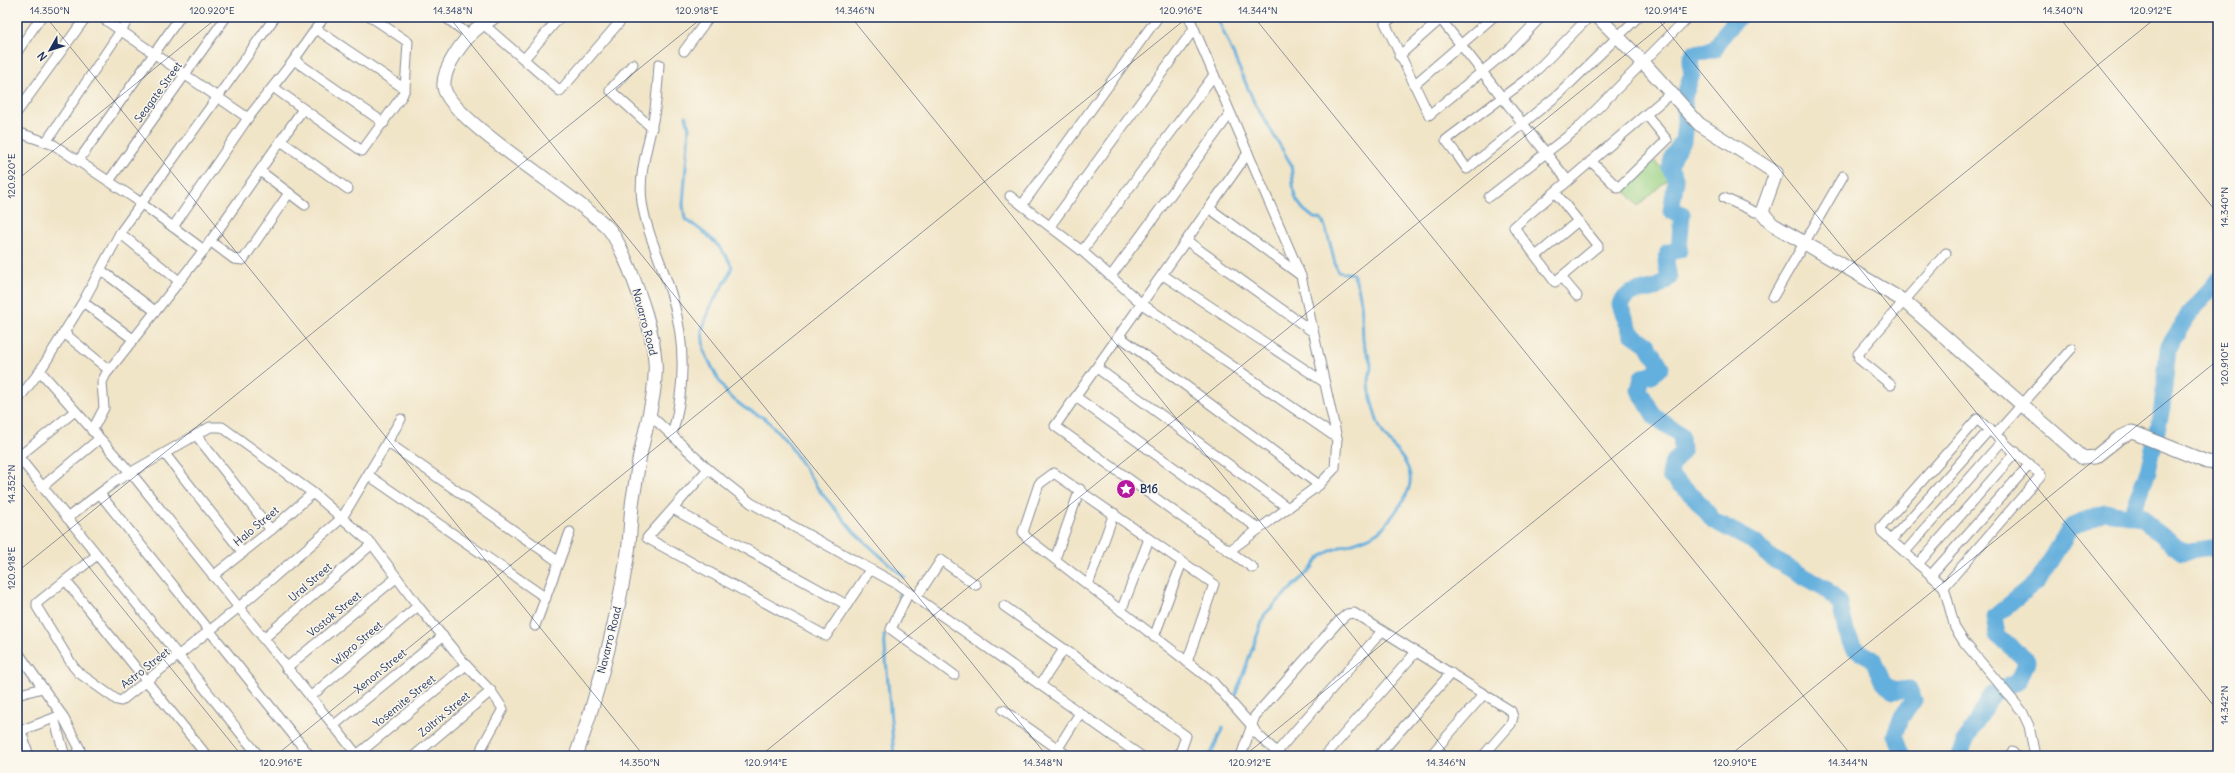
<svg xmlns="http://www.w3.org/2000/svg" width="2235" height="773" viewBox="0 0 2235 773" font-family="Delius,sans-serif">
<style>
.pitch{fill:#98d184;stroke:#5a8071}
.lines{fill:none;stroke-linecap:round;stroke-linejoin:round}
.stream{stroke:#64afdd;stroke-width:3}
.river{stroke:#64afdd;stroke-width:17}
.street-casing{stroke:#868a93;stroke-width:11}
.secondary-casing{stroke:#868a93;stroke-width:15}
.street{stroke:#fff;stroke-width:9}
.secondary{stroke:#fff;stroke-width:13}
.ticks{fill:none;stroke:#1b2f5e;stroke-width:1;stroke-opacity:0.45}
.labels{text-anchor:middle;dominant-baseline:central;stroke-width:3;stroke-linejoin:round;paint-order:stroke}
.street-label{font-size:11px;fill:#1b2f5e;stroke:#fbf7ec}
.poi-label{font-size:11px;font-weight:bold;fill:#1b2f5e;stroke:#fbf7ec;text-anchor:start}
.neatline{fill:none;stroke:#1b2f5e;stroke-width:1.5}
.ticks-label{font-size:10px;text-anchor:middle;fill:#1b2f5e}
</style>
<rect width="100%" height="100%" fill="#fbf7ec"/>
<filter id="ink" filterUnits="userSpaceOnUse"><feTurbulence type="fractalNoise" baseFrequency=".025" numOctaves="2"/><feDisplacementMap in="SourceGraphic" scale="8" xChannelSelector="R" yChannelSelector="G"/><feConvolveMatrix kernelMatrix="1 2 1 2 8 2 1 2 1" color-interpolation-filters="sRGB"/></filter>
<filter id="wash" filterUnits="userSpaceOnUse"><feTurbulence type="fractalNoise" baseFrequency=".012" numOctaves="4" result="noise"/><feDisplacementMap in="SourceGraphic" scale="16" xChannelSelector="R" yChannelSelector="G"/><feGaussianBlur stdDeviation="0.9" result="paint"/><feColorMatrix in="noise" values="0 0 0 0 0 0 0 0 0 0 0 0 0 0 0 0 0 1.4 0 .05"/><feComposite in="paint" operator="in"/></filter>
<g filter="url(#wash)">
<rect width="100%" height="100%" fill="#f1e5c8"/>
<path class="pitch" d="M1655,161L1670,177L1638,206L1624,189Z"/>
<g class="lines">
<g class="stream">
<path d="M1217,17L1254,102L1291,164L1294,193L1297,201L1304,210L1314,218L1321,219C1329,229 1335,270 1338,272C1342,274 1349,272 1353,274C1363,294 1362,318 1363,340C1364,349 1371,357 1371,366C1371,371 1369,376 1369,381C1369,394 1373,408 1377,420C1383,443 1413,458 1410,483C1409,496 1394,514 1386,524C1367,548 1325,541 1312,568L1265,614L1234,699"/>
<path d="M686,116L689,128L683,205L685,219C705,232 722,245 732,267L727,279L710,307L702,330L704,351L718,379L728,395L746,409L766,419L788,443L819,490L855,533L905,578"/>
<path d="M898,597L901,590"/>
<path d="M884,635L894,756"/>
<path d="M1210,756L1223,727"/>
</g>
<g class="river">
<path d="M1739,17L1724,34L1715,49L1693,54L1690,62L1692,74L1684,97L1685,123L1683,141L1673,155L1670,168L1676,180L1671,211L1682,214L1679,250L1668,252L1666,262L1669,278C1665,281 1660,286 1655,288C1638,294 1631,286 1620,305L1631,333L1648,345L1661,367L1652,375L1642,377L1639,390L1655,417L1681,435L1682,452L1672,464L1670,476L1696,499L1714,521L1754,542L1771,558L1825,588L1840,604L1846,631L1854,648L1873,659L1883,683L1894,691L1909,689L1914,700L1901,718L1895,735L1903,756"/>
<path d="M2130,516L2148,471L2162,408L2168,348L2187,317L2218,280"/>
<path d="M1959,756L1966,739L1992,695L2019,681L2027,661L1997,635L1994,617L2038,581L2071,527L2105,512L2143,517L2156,531L2183,552L2218,547"/>
</g>
</g>
</g>
<g filter="url(#ink)">
<g class="lines">
<g class="street-casing">
<g id="street">
<path d="M101,17L248,118"/>
<path d="M445,17L469,35"/>
<path d="M1189,17L1301,276L1337,438L1335,468L1319,485L1229,551"/>
<path d="M1393,17L1385,23L1429,115L1511,48L1541,17"/>
<path d="M1439,17L1568,181"/>
<path d="M482,23L560,91L624,17"/>
<path d="M316,29L405,89"/>
<path d="M684,51L709,17"/>
<path d="M17,52L41,17"/>
<path d="M1399,56L1443,17"/>
<path d="M524,59L560,17"/>
<path d="M294,60L384,123"/>
<path d="M633,64L610,90L652,128"/>
<path d="M659,64C658,81 657,98 654,115C649,144 638,172 642,202C647,236 664,267 673,300C686,346 685,390 672,435"/>
<path d="M1414,85L1493,17"/>
<path d="M273,87L362,151L402,96L405,89L408,42L371,17"/>
<path d="M17,112L86,17"/>
<path d="M17,132L54,145L134,198L204,250"/>
<path d="M281,141L348,189"/>
<path d="M46,142L130,17"/>
<path d="M1455,152L1446,140L1532,75L1589,17"/>
<path d="M1248,153L1055,426L1253,568"/>
<path d="M1458,156L1467,169L1559,94L1638,17"/>
<path d="M79,160L180,17"/>
<path d="M1591,161L1618,188L1667,140L1646,114"/>
<path d="M260,171L305,205"/>
<path d="M109,181L226,17"/>
<path d="M1555,192L1598,246L1555,282L1514,227L1671,93"/>
<path d="M1010,196L1082,251L1142,304L1337,438"/>
<path d="M1489,197L1577,129L1688,17"/>
<path d="M1724,198L1755,212H1762"/>
<path d="M1022,205L1158,17"/>
<path d="M1209,208L1300,275"/>
<path d="M1050,226L1194,29"/>
<path d="M173,227L248,118L294,60L324,17"/>
<path d="M120,233L179,281"/>
<path d="M210,241L234,259L243,260L289,193"/>
<path d="M1187,241L1313,332"/>
<path d="M1082,251L1214,75"/>
<path d="M1536,256L1578,221"/>
<path d="M101,270L155,311"/>
<path d="M1163,275L1324,382"/>
<path d="M1111,276L1230,114"/>
<path d="M1561,277L1577,296"/>
<path d="M1773,297L1843,176"/>
<path d="M83,302L133,339"/>
<path d="M64,333L109,370"/>
<path d="M1119,336L1319,485"/>
<path d="M1097,368L1288,508"/>
<path d="M40,371L136,479L358,756"/>
<path d="M1891,385L1859,359L1858,354L1946,253"/>
<path d="M1076,397L1259,529"/>
<path d="M17,401L40,371L83,302L120,233L275,17"/>
<path d="M649,414L708,469L751,503L897,584L1141,756"/>
<path d="M1977,419L2041,475L1944,587L1882,532L1881,527Z"/>
<path d="M92,431L104,408L102,382L106,374L204,250L303,109"/>
<path d="M1996,434L2072,348"/>
<path d="M196,435L271,530"/>
<path d="M387,442L559,562"/>
<path d="M165,454L243,553"/>
<path d="M17,455L259,756"/>
<path d="M17,458L75,411"/>
<path d="M708,469L647,538L826,636L870,570"/>
<path d="M368,475L546,598"/>
<path d="M42,487L99,439"/>
<path d="M100,494L310,756"/>
<path d="M673,509L847,605"/>
<path d="M67,518L116,481L210,427H222L313,493L372,544L418,606L466,665L491,691L503,709L482,747L480,756"/>
<path d="M1891,540L1990,429"/>
<path d="M1905,552L2003,440"/>
<path d="M97,555L37,603V607L73,666L79,673L117,700L121,701L238,608L342,518L401,419"/>
<path d="M1055,559L1080,489"/>
<path d="M1918,564L2016,452"/>
<path d="M1931,575L2030,464"/>
<path d="M213,576L271,530L313,493"/>
<path d="M66,581L207,756"/>
<path d="M1088,585L1114,513"/>
<path d="M1944,587L1955,628L1964,642L2022,711L2029,726L2035,756"/>
<path d="M909,592L891,629L954,675"/>
<path d="M916,598L941,560L976,585"/>
<path d="M1004,606L1186,736L1179,756"/>
<path d="M1121,611L1149,539"/>
<path d="M535,626L570,532"/>
<path d="M1154,637L1182,562"/>
<path d="M263,639L372,544"/>
<path d="M17,651L62,715L80,749L75,756"/>
<path d="M1187,662L1214,584L1054,473L1039,484L1023,532L1026,537L1212,681L1252,726L1257,734L1281,756"/>
<path d="M286,668L396,578"/>
<path d="M1040,685L1064,649"/>
<path d="M17,695L42,688"/>
<path d="M310,697L418,606"/>
<path d="M1003,710L1068,756"/>
<path d="M54,718L65,756"/>
<path d="M333,726L443,636"/>
<path d="M21,731L29,756"/>
<path d="M17,732L62,715"/>
<path d="M2012,752L2016,756"/>
<path d="M1276,753L1382,631"/>
<path d="M357,755L466,665"/>
<path d="M414,756L491,691"/>
<path d="M1053,756L1080,713"/>
<path d="M1241,756L1255,716L1339,621L1347,614L1354,613L1511,711L1513,717L1511,724L1483,756"/>
<path d="M1325,756L1416,652"/>
<path d="M1378,756L1451,673"/>
<path d="M1430,756L1484,694"/>
</g>
</g>
<g class="secondary-casing">
<g id="secondary">
<path d="M494,17C490,21 484,22 480,26C465,37 442,68 444,87C447,118 581,199 608,228C618,239 624,257 630,270C641,298 653,331 655,361C657,389 648,419 642,446C638,461 637,477 634,492C630,512 631,532 628,552C617,621 599,690 576,756"/>
<path d="M1598,17L1643,62L1699,124L1776,173L1762,212L1772,224L1904,301L2083,458L2095,457L2119,438L2132,432L2207,462L2218,463"/>
</g>
</g>
<use href="#street" class="street"/>
<use href="#secondary" class="secondary"/>
</g>
</g>
<path class="ticks" d="M46,17L644,756M449,17L1047,756M851,17L1450,756M1254,17L1852,756M1656,17L2218,711M2059,17L2218,214M17,180L218,17M17,478L242,756M17,572L703,17M275,756L1188,17M760,756L1672,17M1244,756L2157,17M1729,756L2218,360M2214,756L2218,752"/>
<defs>
<g id="sight-disc" transform="scale(1)"><circle r="9.5" fill="#b5179e" stroke="#fbf7ec"/><path d="M0-6L1.8-2.2L6-1.7L2.9 1.2L3.7 5.4L0 3.3L-3.7 5.4L-2.9 1.2L-6-1.7L-1.8-2.2Z" fill="#fff"/></g>
</defs>
<g fill-rule="evenodd">
<use href="#sight-disc" x="1126" y="489"/>
</g>
<g class="labels">
<g class="street-label">
<text transform="translate(158 92) rotate(-54)">Seagate Street</text>
<text transform="translate(645 322) rotate(75)">Navarro Road</text>
<text transform="translate(256 526) rotate(-40)">Halo Street</text>
<text transform="translate(310 582) rotate(-41)">Ural Street</text>
<text transform="translate(334 614) rotate(-39)">Vostok Street</text>
<text transform="translate(609 640) rotate(-76)">Navarro Road</text>
<text transform="translate(357 643) rotate(-40)">Wipro Street</text>
<text transform="translate(145 668) rotate(-38)">Astro Street</text>
<text transform="translate(380 671) rotate(-39)">Xenon Street</text>
<text transform="translate(404 701) rotate(-39)">Yosemite Street</text>
<text transform="translate(444 714) rotate(-40)">Zoltrix Street</text>
</g>
<g class="poi-label">
<text x="1140" y="489">B16</text>
</g>
</g>
<rect width="2235" height="773" fill="none" stroke="#fbf7ec" stroke-width="44"/>
<g transform="translate(50 50) rotate(231)" stroke="#fbf7ec" stroke-width="3" paint-order="stroke">
<path d="M0-3L7 15L0 10L-7 15Z" fill="#1b2f5e"/>
<text y="-6" font-size="11" font-weight="bold" text-anchor="middle" fill="#1b2f5e">N</text>
</g>
<rect x="22" y="22" width="2191" height="729" class="neatline"/>
<g class="ticks-label">
<text x="50" y="14">14.350°N</text>
<text x="212" y="14">120.920°E</text>
<text x="453" y="14">14.348°N</text>
<text x="697" y="14">120.918°E</text>
<text x="855" y="14">14.346°N</text>
<text x="1181" y="14">120.916°E</text>
<text x="1258" y="14">14.344°N</text>
<text x="1666" y="14">120.914°E</text>
<text x="2063" y="14">14.340°N</text>
<text x="2151" y="14">120.912°E</text>
<text transform="translate(11 176) rotate(-90)" y="4">120.920°E</text>
<text transform="translate(2224 207) rotate(-90)" y="4">14.340°N</text>
<text transform="translate(2224 364) rotate(-90)" y="4">120.910°E</text>
<text transform="translate(11 484) rotate(-90)" y="4">14.352°N</text>
<text transform="translate(11 568) rotate(-90)" y="4">120.918°E</text>
<text transform="translate(2224 705) rotate(-90)" y="4">14.342°N</text>
<text x="281" y="766">120.916°E</text>
<text x="640" y="766">14.350°N</text>
<text x="766" y="766">120.914°E</text>
<text x="1043" y="766">14.348°N</text>
<text x="1250" y="766">120.912°E</text>
<text x="1446" y="766">14.346°N</text>
<text x="1735" y="766">120.910°E</text>
<text x="1848" y="766">14.344°N</text>
</g>
</svg>
